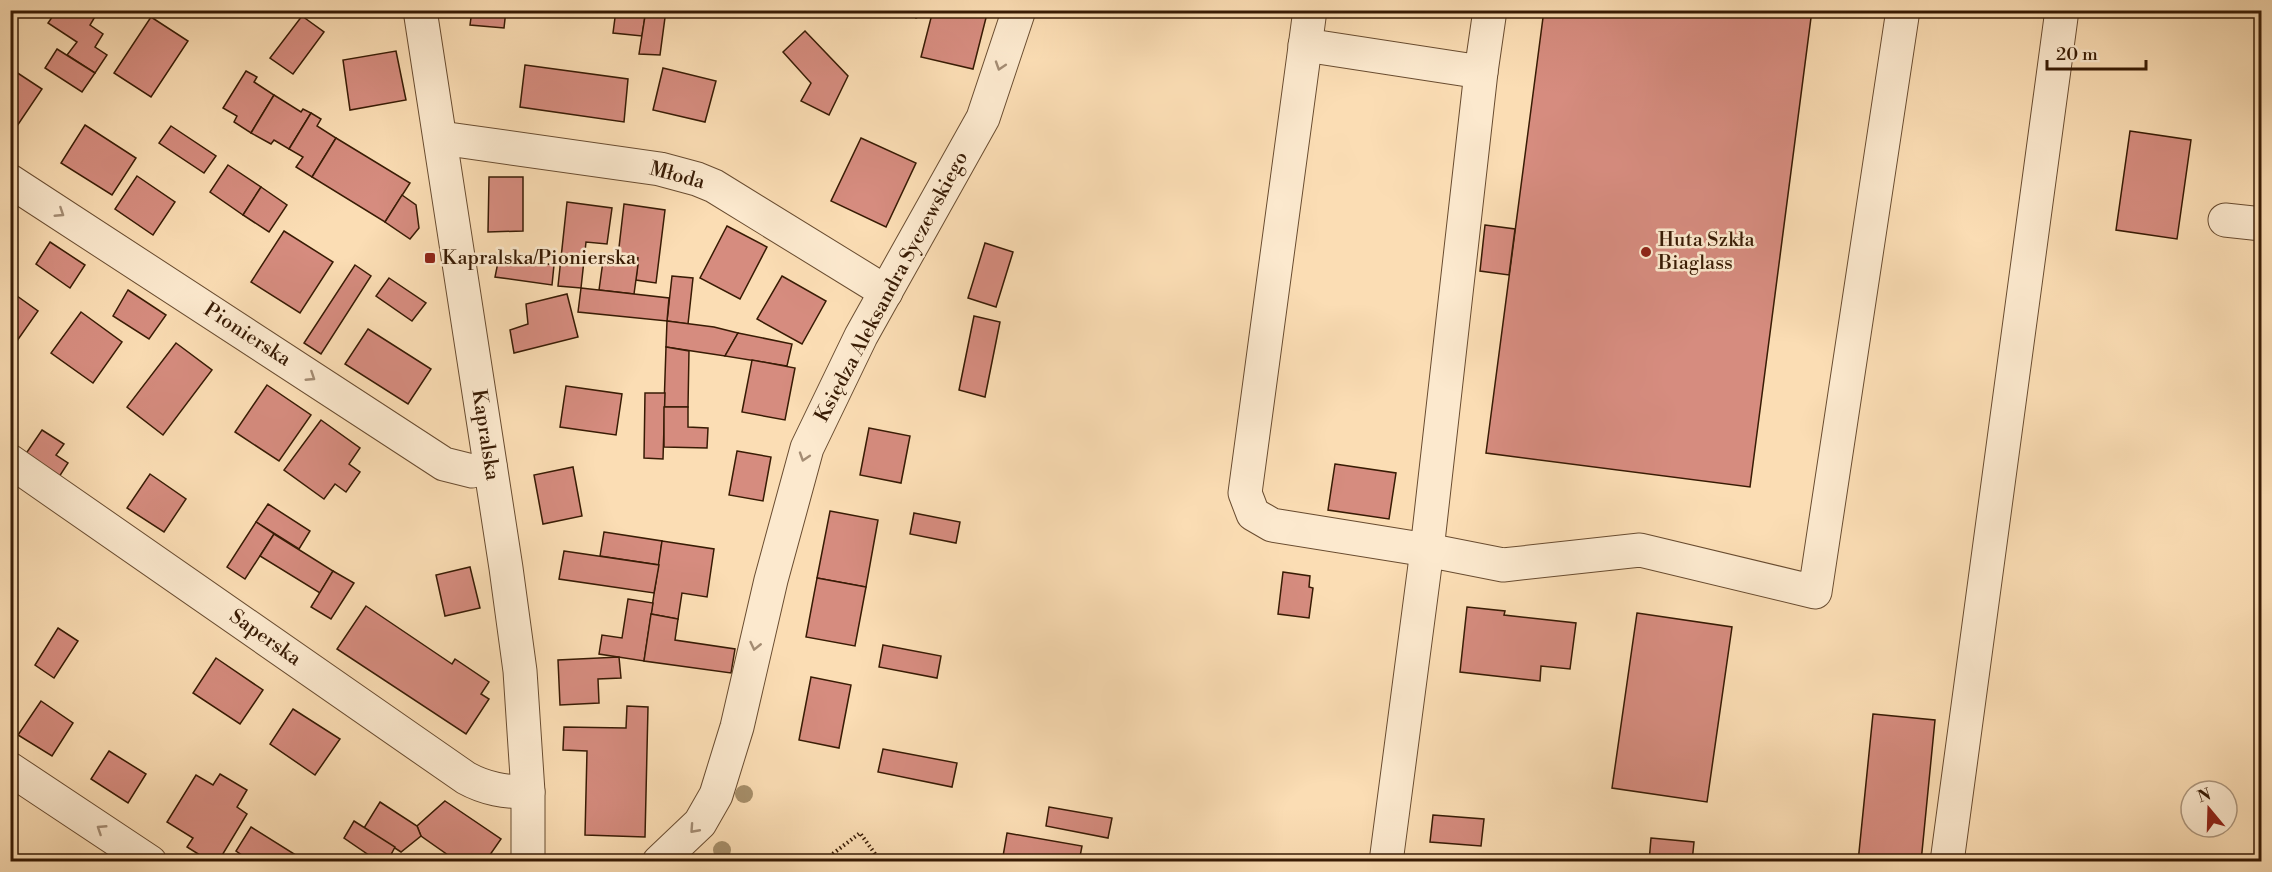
<svg xmlns="http://www.w3.org/2000/svg" width="2272" height="872" viewBox="0 0 2272 872" font-family="'Libre Bodoni',serif">
<style>
.building{fill:#d68c7f;stroke:#381b04;stroke-width:1.5}
.lines{fill:none;stroke-linecap:round;stroke-linejoin:round}
.minor-casing{stroke:#694c30;stroke-width:35}
.path{stroke:#381b04;stroke-width:4;stroke-dasharray:1.5 3;stroke-linecap:butt}
.minor{stroke:#fce9ce;stroke-width:33}
.tree{fill:#a68e69}
.oneway{stroke:#a48c73}
.poi-dot{fill:#8f2418;stroke:#fce9ce;stroke-width:2}
.labels{text-anchor:middle;dominant-baseline:central;stroke-width:5;stroke-linejoin:round;paint-order:stroke}
.street-label{font-size:20px;fill:#381b04;stroke:#fce9ce}
.poi-label{font-size:20px;fill:#381b04;stroke:#fce9ce;text-anchor:start}
</style>
<rect width="100%" height="100%" fill="#fbddb4"/>
<filter id="stains"><feTurbulence type="fractalNoise" baseFrequency=".00333" numOctaves="4"/><feColorMatrix values="0 0 0 0 .2 0 0 0 0 .09 0 0 0 0 .02 0 0 0 .5 -.17"/></filter>
<radialGradient id="worn" r=".72"><stop offset=".6" stop-color="#630" stop-opacity="0"/><stop offset="1" stop-color="#630" stop-opacity=".3"/></radialGradient>
<g class="building">
<path d="M57,10H99L90,25L103,34L95,47L107,55L95,73L67,55L77,42L48,23Z"/>
<path d="M472,10H506L504,28L470,25Z"/>
<path d="M616,10H646L642,36L613,33Z"/>
<path d="M646,10H666L660,55L639,54Z"/>
<path d="M907,10H930L916,18Z"/>
<path d="M933,10L963,16L965,10H988L973,69L921,57Z"/>
<path d="M1544,10H1812L1750,487L1486,453Z"/>
<path d="M302,16L324,32L293,74L270,58Z"/>
<path d="M151,17L188,41L151,97L114,73Z"/>
<path d="M805,31L848,76L829,115L801,101L811,83L783,52Z"/>
<path d="M57,49L95,73L82,92L45,68Z"/>
<path d="M396,51L406,100L350,110L343,60Z"/>
<path d="M525,65L628,79L624,122L520,107Z"/>
<path d="M10,68L42,89L15,129L10,126Z"/>
<path d="M663,68L716,81L705,122L653,110Z"/>
<path d="M246,71L257,77L254,82L274,95L251,133L234,122L237,116L223,108Z"/>
<path d="M274,95L301,112L303,109L311,113L289,149L274,140L271,144L251,133Z"/>
<path d="M311,113L321,119L317,126L336,138L312,177L296,167L303,157L289,149Z"/>
<path d="M85,125L136,158L112,195L61,163Z"/>
<path d="M171,126L216,156L204,173L159,143Z"/>
<path d="M2130,131L2191,140L2177,239L2116,230Z"/>
<path d="M336,138L410,183L385,222L312,177Z"/>
<path d="M861,138L916,163L886,227L831,201Z"/>
<path d="M228,165L261,187L243,215L210,192Z"/>
<path d="M137,176L175,202L153,235L115,209Z"/>
<path d="M489,177H523V231L488,232Z"/>
<path d="M261,187L287,205L269,232L243,215Z"/>
<path d="M402,195L416,205L419,228L410,239L385,222Z"/>
<path d="M567,202L612,208L607,244L586,242L581,288L558,286Z"/>
<path d="M624,204L665,210L656,283L636,280L638,258L618,256Z"/>
<path d="M1485,225L1515,229L1509,275L1480,271Z"/>
<path d="M727,226L767,247L740,299L700,278Z"/>
<path d="M284,231L333,262L300,313L251,282Z"/>
<path d="M50,242L85,265L70,288L36,264Z"/>
<path d="M985,243L1013,252L996,307L968,298Z"/>
<path d="M499,257L554,265L552,285L495,277Z"/>
<path d="M603,261L638,265L634,294L599,290Z"/>
<path d="M355,265L371,276L321,354L304,343Z"/>
<path d="M672,276L693,278L688,324L667,321Z"/>
<path d="M782,276L826,301L802,344L757,319Z"/>
<path d="M389,278L426,303L412,321L376,296Z"/>
<path d="M581,288L669,298L667,321L578,312Z"/>
<path d="M128,290L166,315L149,339L113,316Z"/>
<path d="M10,291L38,311L12,348L10,347Z"/>
<path d="M567,294L578,337L514,353L510,330L528,324L526,304Z"/>
<path d="M81,312L122,342L93,383L51,353Z"/>
<path d="M974,316L1000,322L985,397L959,390Z"/>
<path d="M667,321L714,327L738,333L725,356L666,347Z"/>
<path d="M368,329L431,369L408,404L345,364Z"/>
<path d="M738,333L792,344L787,366L725,356Z"/>
<path d="M176,343L212,370L163,435L127,407Z"/>
<path d="M666,347L689,351L688,407H664Z"/>
<path d="M752,360L795,368L785,420L742,412Z"/>
<path d="M267,385L311,415L279,461L235,432Z"/>
<path d="M566,386L622,394L616,435L560,427Z"/>
<path d="M645,393H665L663,459L644,458Z"/>
<path d="M664,407H688V427L708,428L707,448L664,447Z"/>
<path d="M321,420L360,448L349,464L360,472L346,492L335,484L324,499L284,470Z"/>
<path d="M869,428L910,436L901,483L860,475Z"/>
<path d="M42,430L64,444L56,455L68,463L59,477L25,455Z"/>
<path d="M737,451L771,457L763,501L729,495Z"/>
<path d="M1335,464L1396,473L1389,519L1328,510Z"/>
<path d="M573,467L582,516L543,524L534,475Z"/>
<path d="M150,474L186,499L164,532L127,508Z"/>
<path d="M268,504L310,531L299,549L256,522Z"/>
<path d="M830,511L878,520L866,587L817,578Z"/>
<path d="M914,513L960,522L956,543L910,534Z"/>
<path d="M256,522L274,534L245,579L227,567Z"/>
<path d="M604,532L662,541L659,565L600,556Z"/>
<path d="M274,534L333,571L320,593L260,556Z"/>
<path d="M662,541L714,549L707,597L682,593L678,619L651,614Z"/>
<path d="M564,551L659,565L654,593L559,579Z"/>
<path d="M470,567L480,608L445,616L436,575Z"/>
<path d="M333,571L354,583L331,619L311,607Z"/>
<path d="M1283,572L1310,576L1309,587L1313,588L1309,618L1278,614Z"/>
<path d="M817,578L866,587L855,646L806,637Z"/>
<path d="M628,599L653,603L644,661L599,654L602,635L622,638Z"/>
<path d="M366,606L452,664L455,659L489,682L481,694L489,699L466,734L337,649Z"/>
<path d="M1467,607L1505,611L1504,615L1576,623L1570,669L1541,666L1540,681L1460,672Z"/>
<path d="M1637,613L1732,627L1707,802L1612,788Z"/>
<path d="M651,614L678,619L675,640L735,649L731,673L644,661Z"/>
<path d="M58,628L78,641L54,678L35,665Z"/>
<path d="M883,645L941,656L937,678L879,667Z"/>
<path d="M619,657L621,678L598,679L599,703L560,705L558,660Z"/>
<path d="M216,658L263,690L240,724L193,693Z"/>
<path d="M811,677L851,685L839,748L799,740Z"/>
<path d="M41,701L73,723L52,756L18,735Z"/>
<path d="M627,706L648,707L645,837L585,835L587,751L563,750L564,727L626,728Z"/>
<path d="M293,709L340,739L315,775L270,744Z"/>
<path d="M1873,714L1935,720L1921,862H1858Z"/>
<path d="M883,749L957,763L952,787L878,772Z"/>
<path d="M109,751L146,774L128,803L91,779Z"/>
<path d="M220,774L247,790L237,807L247,814L218,862H211L187,847L193,838L167,822L196,775L213,785Z"/>
<path d="M445,801L501,839L485,862H458L421,836L417,826Z"/>
<path d="M380,802L417,826L421,836L401,852L364,828Z"/>
<path d="M1049,807L1112,818L1108,838L1046,826Z"/>
<path d="M1433,815L1484,819L1481,846L1430,842Z"/>
<path d="M354,821L395,847L387,862H379L344,838Z"/>
<path d="M251,827L307,862H252L236,851Z"/>
<path d="M1007,833L1082,846L1079,862H1002Z"/>
<path d="M1651,838L1694,842L1692,862H1649Z"/>
</g>
<g class="lines">
<g class="minor-casing">
<g id="minor">
<path d="M420,10L506,568L520,671L528,792V862"/>
<path d="M1310,10L1245,493L1253,514L1272,525L1427,550L1481,72"/>
<path d="M1305,45L1481,72L1490,10"/>
<path d="M441,138L660,169L697,179L714,186L886,292"/>
<path d="M10,181L444,464L472,471L490,466"/>
<path d="M2225,220L2262,224"/>
<path d="M10,461L466,778C486,789 505,792 528,792"/>
<path d="M10,769L150,862"/>
<path d="M659,862L700,823L716,795L737,727L771,580L807,448L861,336L983,118L1019,10"/>
<path d="M1386,862L1427,550L1503,565L1640,550L1815,592L1903,10"/>
<path d="M1947,862L2062,10"/>
</g>
</g>
<path class="path" d="M822,862L860,833L881,862"/>
<use href="#minor" class="minor"/>
</g>
<g class="tree">
<circle cx="744" cy="794" r="9"/>
<circle cx="722" cy="850" r="9"/>
</g>
<defs><path id="oneway-chevron" d="M-2-3.5L2.5 0L-2 3.5" fill="none" stroke-width="1.6" stroke-linecap="round" stroke-linejoin="round" transform="scale(1.5)"/></defs>
<g class="oneway">
<use href="#oneway-chevron" transform="translate(1000 66) rotate(108)"/>
<use href="#oneway-chevron" transform="translate(60 213) rotate(33)"/>
<use href="#oneway-chevron" transform="translate(311 377) rotate(33)"/>
<use href="#oneway-chevron" transform="translate(804 457) rotate(108)"/>
<use href="#oneway-chevron" transform="translate(755 646) rotate(103)"/>
<use href="#oneway-chevron" transform="translate(101 829) rotate(-147)"/>
<use href="#oneway-chevron" transform="translate(694 829) rotate(132)"/>
</g>
<g class="poi-dot">
<circle cx="1646" cy="252" r="6"/>
<rect x="424" y="252" width="12" height="12" rx="3"/>
</g>
<g class="labels">
<g class="street-label">
<text transform="translate(677 176) rotate(15)">Młoda</text>
<text transform="translate(892 287) rotate(-62)">Księdza Aleksandra Syczewskiego</text>
<text transform="translate(247 335) rotate(33)">Pionierska</text>
<text transform="translate(485 435) rotate(81)">Kapralska</text>
<text transform="translate(265 638) rotate(35)">Saperska</text>
</g>
<g class="poi-label">
<text x="1658" y="240">Huta Szkła<tspan x="1658" dy="23">Biaglass</tspan></text>
<text x="442" y="258">Kapralska/Pionierska</text>
</g>
</g>
<rect width="2272" height="872" fill="none" stroke="#fbddb4" stroke-width="36"/>
<rect x="12" y="12" width="2248" height="848" fill="none" stroke="#381b04" stroke-width="3"/>
<rect x="18" y="18" width="2236" height="836" fill="none" stroke="#381b04" stroke-width="1.5"/>
<g transform="translate(2209 809) rotate(341)"><circle r="28" fill="#fce9ce" stroke="#ae977d" stroke-width="1.5"/>
<path d="M0-4.5L10 22L0 15L-10 22Z" fill="#8f2418"/>
<text y="-9" font-size="16" font-weight="bold" text-anchor="middle" fill="#381b04">N</text>
</g>
<path d="M2047 60v9h99v-9" fill="none" stroke="#381b04" stroke-width="3"/>
<text x="2056" y="60" font-size="18" fill="#381b04" stroke="#fce9ce" stroke-width="4.5" paint-order="stroke">20 m</text>
<rect width="100%" height="100%" filter="url(#stains)"/>
<rect width="100%" height="100%" fill="url(#worn)"/>
</svg>
